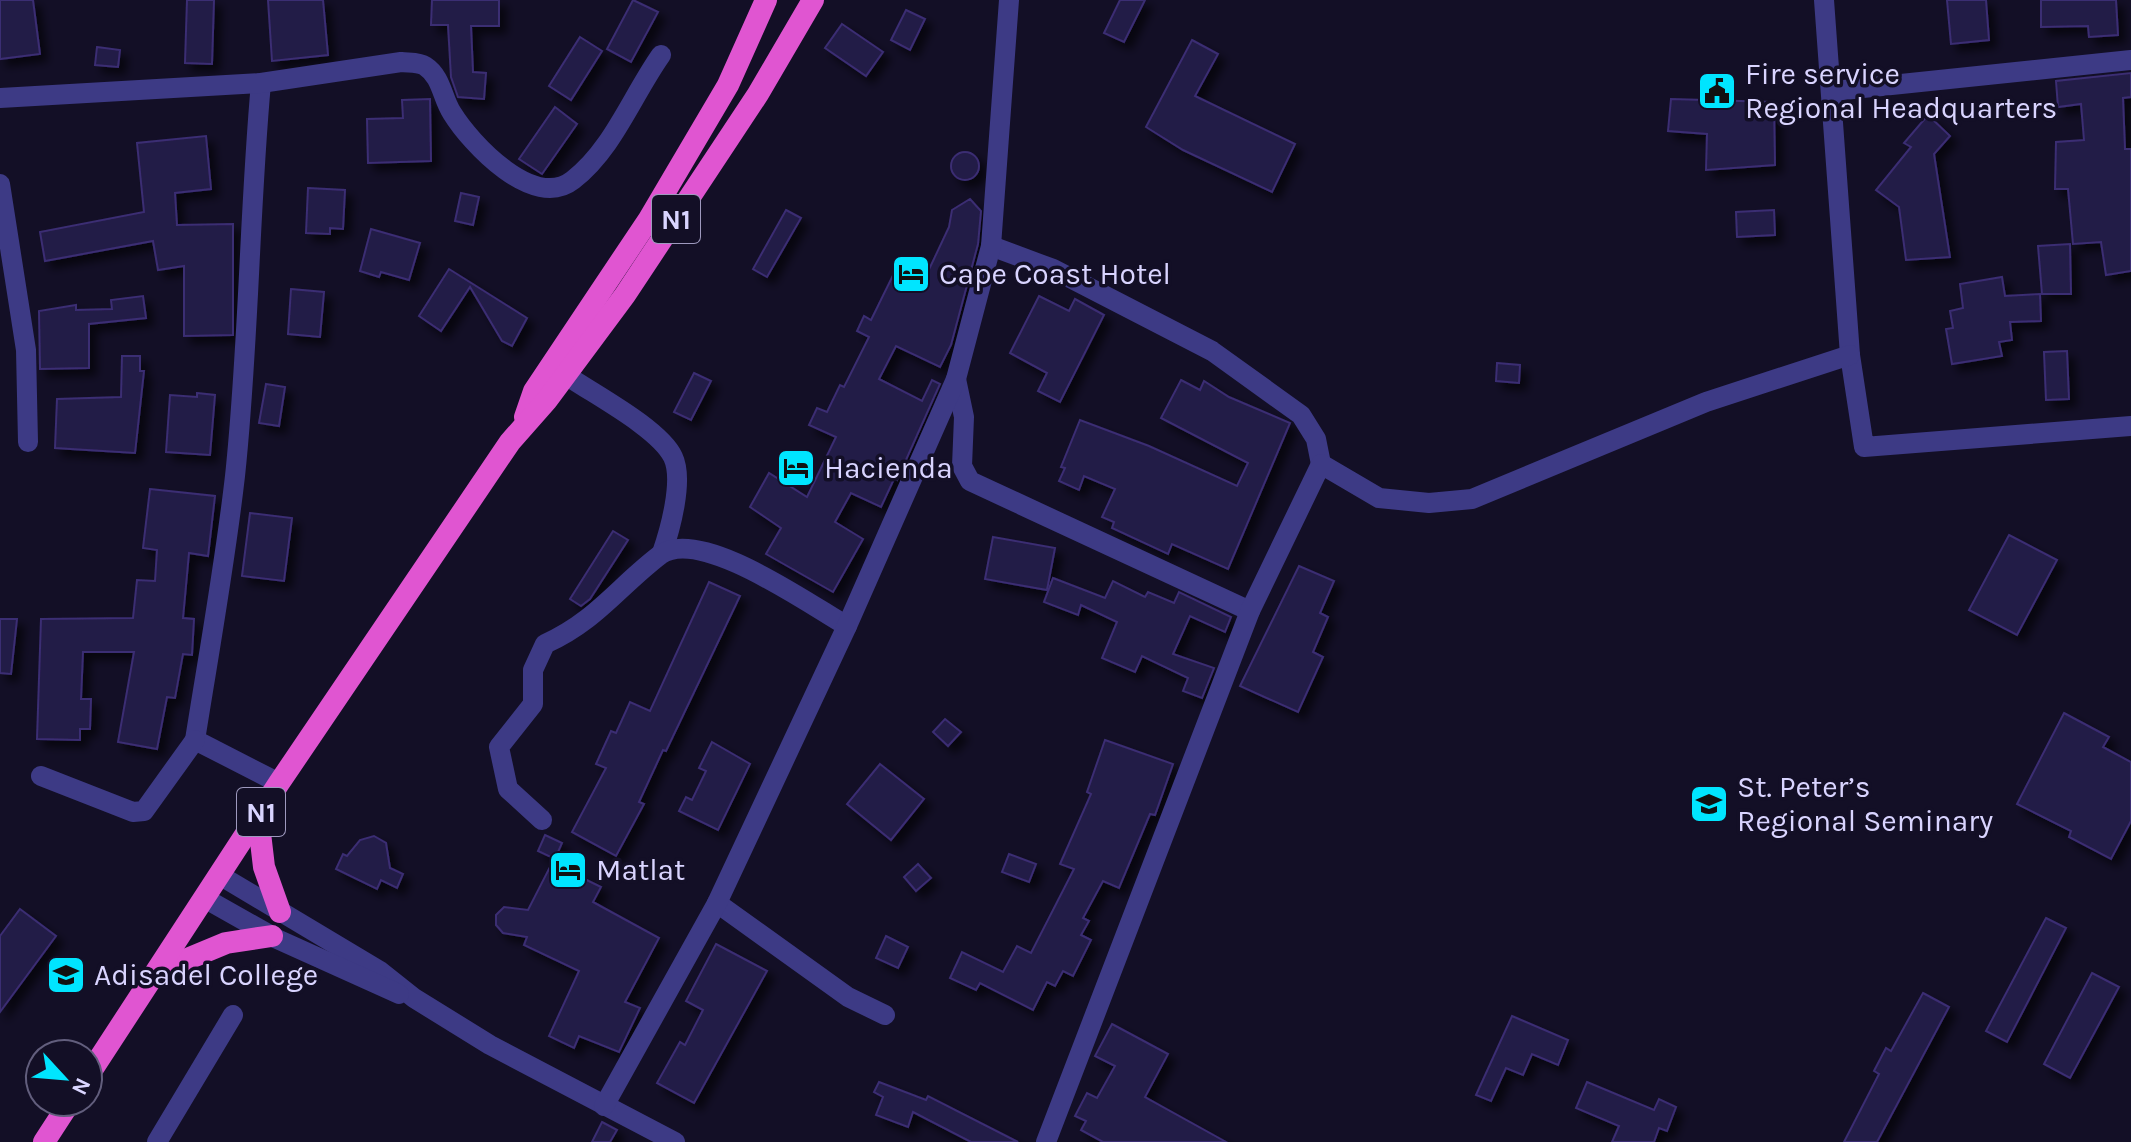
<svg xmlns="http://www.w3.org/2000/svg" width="2131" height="1142" viewBox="0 0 2131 1142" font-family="Karla,sans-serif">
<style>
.building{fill:#241b47;stroke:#3b2d73;stroke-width:2;filter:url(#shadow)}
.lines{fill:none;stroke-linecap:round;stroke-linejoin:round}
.minor{stroke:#3d3a85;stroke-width:20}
.trunk{stroke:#e055d1;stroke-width:22}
.labels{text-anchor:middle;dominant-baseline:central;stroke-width:7;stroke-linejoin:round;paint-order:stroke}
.shield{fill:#130f26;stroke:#9e99be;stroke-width:2}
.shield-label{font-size:28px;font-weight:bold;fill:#d9d4ff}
.poi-label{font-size:30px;fill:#d9d4ff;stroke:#130f26;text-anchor:start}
</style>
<defs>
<filter id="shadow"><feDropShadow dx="7" dy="7" stdDeviation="4" flood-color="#0009"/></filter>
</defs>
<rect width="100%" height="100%" fill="#130f26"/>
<g class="building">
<path d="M0,0H33L40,54L0,59Z"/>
<path d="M187,0H214L212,64L185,63Z"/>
<path d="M268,0H323L328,55L272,61Z"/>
<path d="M432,0H499V26H471L473,72L486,73L484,99L458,97L451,77L448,25H431Z"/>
<path d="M633,0L658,12L631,62L607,49Z"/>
<path d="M1120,0H1145L1124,42L1104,33Z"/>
<path d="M1947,0H1986L1989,40L1951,44Z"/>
<path d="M2041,0H2116L2118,35L2089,37L2088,26L2041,27Z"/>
<path d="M906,10L925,19L910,50L891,40Z"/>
<path d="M842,24L883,52L866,76L825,48Z"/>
<path d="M580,37L602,51L571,100L549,86Z"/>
<path d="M1192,40L1218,54L1195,96L1295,144L1272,192L1183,150L1146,127Z"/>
<path d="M97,47L120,50L118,67L95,65Z"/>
<path d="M2131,73V97L2123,98L2125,149H2131V271L2106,275L2101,242L2073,244L2068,189H2055L2056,142L2084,140L2081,104L2058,107L2056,81Z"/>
<path d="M430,99L431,161L368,163L367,119L403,118L402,100Z"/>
<path d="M1671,99L1774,102L1775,165L1706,170L1707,134L1668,131Z"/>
<path d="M555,107L577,124L542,174L519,159Z"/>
<path d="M1928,115L1950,136L1934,154L1950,257L1906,260L1899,207L1876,190L1911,147L1904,143Z"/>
<path d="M206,136L211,189L175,193L177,225L233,224V335L184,336V266L158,270L153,241L45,261L40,232L144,212L137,143Z"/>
<circle cx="965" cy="166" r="14"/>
<path d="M308,188L345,190L343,229L330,228V234L306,233Z"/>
<path d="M461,193L479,197L473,225L455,221Z"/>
<path d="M970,199L981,211L978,244L951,345L940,367L896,346L879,379L922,401L932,380L940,384L897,480L894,479L881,507L851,493L835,522L863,539L833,592L766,554L781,528L750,507L769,473L807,497L836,437L809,425L817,408L827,412L840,385L844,387L869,337L857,331L864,316L871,320L898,265L925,278L949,227L952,210Z"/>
<path d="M786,210L801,218L767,277L753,269Z"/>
<path d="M1774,210L1775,235L1737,237L1736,212Z"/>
<path d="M371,229L420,243L409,280L381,272L379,277L360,271Z"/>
<path d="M2070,244L2071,294H2042L2038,246Z"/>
<path d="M449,269L527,318L512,346L502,341L470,287L441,331L419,316Z"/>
<path d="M2002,277L2005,296L2040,294L2041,321L2010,322L2012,340L1999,342L2002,356L1952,364L1946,329L1953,328L1950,311L1963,308L1960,284Z"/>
<path d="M291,289L324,292L320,337L288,334Z"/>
<path d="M143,296L146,318L89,324V368L40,369L39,311L76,305V310L112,309L111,300Z"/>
<path d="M1039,296L1069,311L1075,299L1104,315L1060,402L1038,391L1047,373L1010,353Z"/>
<path d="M2067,351L2069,399L2046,400L2044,352Z"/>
<path d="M122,356H140V371H144L135,453L55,448L57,399L121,397Z"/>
<path d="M1497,363L1520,365L1519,383L1496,381Z"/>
<path d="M694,373L711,381L691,420L674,412Z"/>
<path d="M1181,380L1200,390L1204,381L1229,397L1290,423L1228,569L1172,544L1168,554L1112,528L1114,522L1102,517L1115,489L1084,476L1079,490L1059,481L1065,468L1061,467L1080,420L1149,446L1237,486L1248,463L1161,418Z"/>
<path d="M266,384L285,387L279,426L259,423Z"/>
<path d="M197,393L215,395L210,455L166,452L170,395L197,397Z"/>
<path d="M150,489L215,496L208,556L189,553L183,618L194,619L192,655L183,654L175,698L167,697L157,749L118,742L134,652H83L81,699H91L90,729H80V740L37,739L41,619L133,618L137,580L155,581L157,550L143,548Z"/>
<path d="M250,513L292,518L284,581L242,576Z"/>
<path d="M613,531L628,540L590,599L581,606L570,599Z"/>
<path d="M2009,535L2057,560L2017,635L1969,610Z"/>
<path d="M993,537L1055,548L1047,590L985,579Z"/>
<path d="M1299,566L1334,581L1320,613L1328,617L1313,652L1323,657L1298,712L1240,686Z"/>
<path d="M1053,578L1105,598L1113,581L1145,597L1148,592L1174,603L1179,592L1231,617L1225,632L1190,616L1173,654L1214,668L1202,698L1183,691L1188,678L1142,656L1135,672L1102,658L1117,622L1081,605L1078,615L1044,602Z"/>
<path d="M709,582L740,596L666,751L663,750L639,802L644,804L616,856L572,832L606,768L596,764L611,731L616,733L630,702L650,711Z"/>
<path d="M0,619H17L11,674L0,673Z"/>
<path d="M2064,713L2109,737L2103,747L2131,762V821L2111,859L2069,837L2071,831L2017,804Z"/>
<path d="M945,719L961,732L948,746L933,732Z"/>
<path d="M1105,740L1173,764L1155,815L1150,814L1119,888L1103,881L1083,918L1089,921L1081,935L1091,940L1073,976L1063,971L1055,986L1047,982L1033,1010L980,983L976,990L950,978L962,952L1003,972L1017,946L1031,953L1074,869L1060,864L1091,794L1087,792Z"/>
<path d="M712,742L750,764L718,830L679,811L686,797L692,800L706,771L699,768Z"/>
<path d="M880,764L924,799L891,840L847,804Z"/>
<path d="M545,835L562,843L555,859L538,851Z"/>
<path d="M374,836L386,843L390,868L403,874L397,888L381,880L377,889L336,869L343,854L347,856L360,840Z"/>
<path d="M1009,854L1036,864L1029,882L1002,872Z"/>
<path d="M552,863L601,887L593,902L659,938L625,1002L640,1008L619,1052L579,1036L574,1048L549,1036L579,971L524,945L527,937L503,933L496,925V915L504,907L528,910Z"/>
<path d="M918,864L931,878L916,891L904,877Z"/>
<path d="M20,909L56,936L0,1012V936Z"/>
<path d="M2046,918L2066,928L2007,1042L1986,1031Z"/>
<path d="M886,936L908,947L898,968L876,958Z"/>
<path d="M716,944L767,971L694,1103L657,1083L680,1042L685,1045L703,1010L686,1001Z"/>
<path d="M2092,973L2119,987L2070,1078L2044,1064Z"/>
<path d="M1923,993L1949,1007L1877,1142H1844L1879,1074L1874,1071L1886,1048L1891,1051Z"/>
<path d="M1512,1016L1568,1040L1558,1065L1532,1054L1523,1075L1506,1068L1491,1101L1476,1095Z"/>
<path d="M1112,1024L1168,1054L1145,1097L1226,1142H1103L1081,1130L1086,1121L1075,1116L1087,1093L1097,1098L1115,1066L1095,1056Z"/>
<path d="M879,1082L926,1100L928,1096L1018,1142H971L913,1112L908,1127L876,1115L883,1097L874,1092Z"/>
<path d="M1587,1082L1654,1110L1659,1099L1676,1107L1667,1131L1659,1128L1654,1142H1612L1619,1126L1576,1108Z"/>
<path d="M602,1122L617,1130L610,1142H592Z"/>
</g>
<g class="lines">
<g class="minor">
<path d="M1824,0L1850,355L1864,447L2131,426"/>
<path d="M261,83C249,214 249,345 235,476C225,564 209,652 195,740L279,783"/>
<path d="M1834,91L2131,60"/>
<path d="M0,98L261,83L401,62C409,63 419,62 425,66C442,77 442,98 452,113C471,144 534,211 573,180C613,149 632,96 661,55"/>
<path d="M0,184L26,350L28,442"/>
<path d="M991,246L1053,269L1212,351L1301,415L1316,439L1321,464"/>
<path d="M566,375C593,394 659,428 673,457C684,480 670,530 662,553"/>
<path d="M956,379L964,417L962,466L970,481L1250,611"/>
<path d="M41,776L133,812L144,811L195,740"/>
<path d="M542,820L508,789L499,747L533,704V670L545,644C596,621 618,587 660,555C700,526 810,605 847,626"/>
<path d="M221,876L380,971L414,998L490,1045L675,1142"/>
<path d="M206,899L277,939L399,994"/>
<path d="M717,903L848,997L885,1015"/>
<path d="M604,1106L717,903L847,626L956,379L991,246L1009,0"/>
<path d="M157,1142L233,1015"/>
<path d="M1046,1142L1250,611L1321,464L1379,498L1429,503L1472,499L1706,402L1850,355"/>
</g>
<g class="trunk">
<path d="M525,417L534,391L649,219L728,85L766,0"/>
<path d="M258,816L264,867L280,912"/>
<path d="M161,970L226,943L272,936"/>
<path d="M88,1076L279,783L510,442L547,400L625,295L758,94L813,0"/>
<path d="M44,1142L70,1102"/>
</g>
</g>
<defs>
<g id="civic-square" transform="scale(2)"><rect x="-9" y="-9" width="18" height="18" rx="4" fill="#00e5ff" stroke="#130f26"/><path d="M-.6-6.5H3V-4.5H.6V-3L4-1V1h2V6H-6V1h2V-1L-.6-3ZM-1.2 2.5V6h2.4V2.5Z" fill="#111"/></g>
<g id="hotel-square" transform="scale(2)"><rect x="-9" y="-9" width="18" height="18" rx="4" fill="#00e5ff" stroke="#130f26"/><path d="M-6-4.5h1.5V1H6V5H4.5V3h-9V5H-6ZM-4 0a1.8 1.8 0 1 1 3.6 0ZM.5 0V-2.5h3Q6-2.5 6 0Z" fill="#111"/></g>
<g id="university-square" transform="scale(2)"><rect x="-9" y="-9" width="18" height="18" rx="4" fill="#00e5ff" stroke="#130f26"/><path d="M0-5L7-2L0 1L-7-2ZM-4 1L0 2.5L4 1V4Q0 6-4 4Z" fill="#111"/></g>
<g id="school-square" transform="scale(2)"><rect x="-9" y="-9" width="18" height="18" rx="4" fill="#00e5ff" stroke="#130f26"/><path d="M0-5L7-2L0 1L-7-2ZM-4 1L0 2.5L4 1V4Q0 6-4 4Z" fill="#111"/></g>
</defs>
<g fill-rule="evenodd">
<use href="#civic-square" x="1717" y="91"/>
<use href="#hotel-square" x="911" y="274"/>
<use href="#hotel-square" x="796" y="468"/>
<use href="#university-square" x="1709" y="804"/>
<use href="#hotel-square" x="568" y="870"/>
<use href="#school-square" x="66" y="975"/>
</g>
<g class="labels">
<g class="shield">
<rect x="652" y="195" width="48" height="48" rx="6"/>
<rect x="237" y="788" width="48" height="48" rx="6"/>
</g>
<g class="shield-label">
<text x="676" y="219">N1</text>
<text x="261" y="812">N1</text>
</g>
<g class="poi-label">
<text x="1745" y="74">Fire service<tspan x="1745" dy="34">Regional Headquarters</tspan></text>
<text x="939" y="274">Cape Coast Hotel</text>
<text x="824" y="468">Hacienda</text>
<text x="1737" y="787">St. Peter’s<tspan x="1737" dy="34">Regional Seminary</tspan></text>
<text x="596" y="870">Matlat</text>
<text x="94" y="975">Adisadel College</text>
</g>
</g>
<g transform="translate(64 1078) rotate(116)"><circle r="38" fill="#130f26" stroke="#625e7d" stroke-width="2"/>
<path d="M0-6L14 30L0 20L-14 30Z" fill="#00e5ff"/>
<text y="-12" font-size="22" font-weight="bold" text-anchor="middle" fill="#d9d4ff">N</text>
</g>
</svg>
